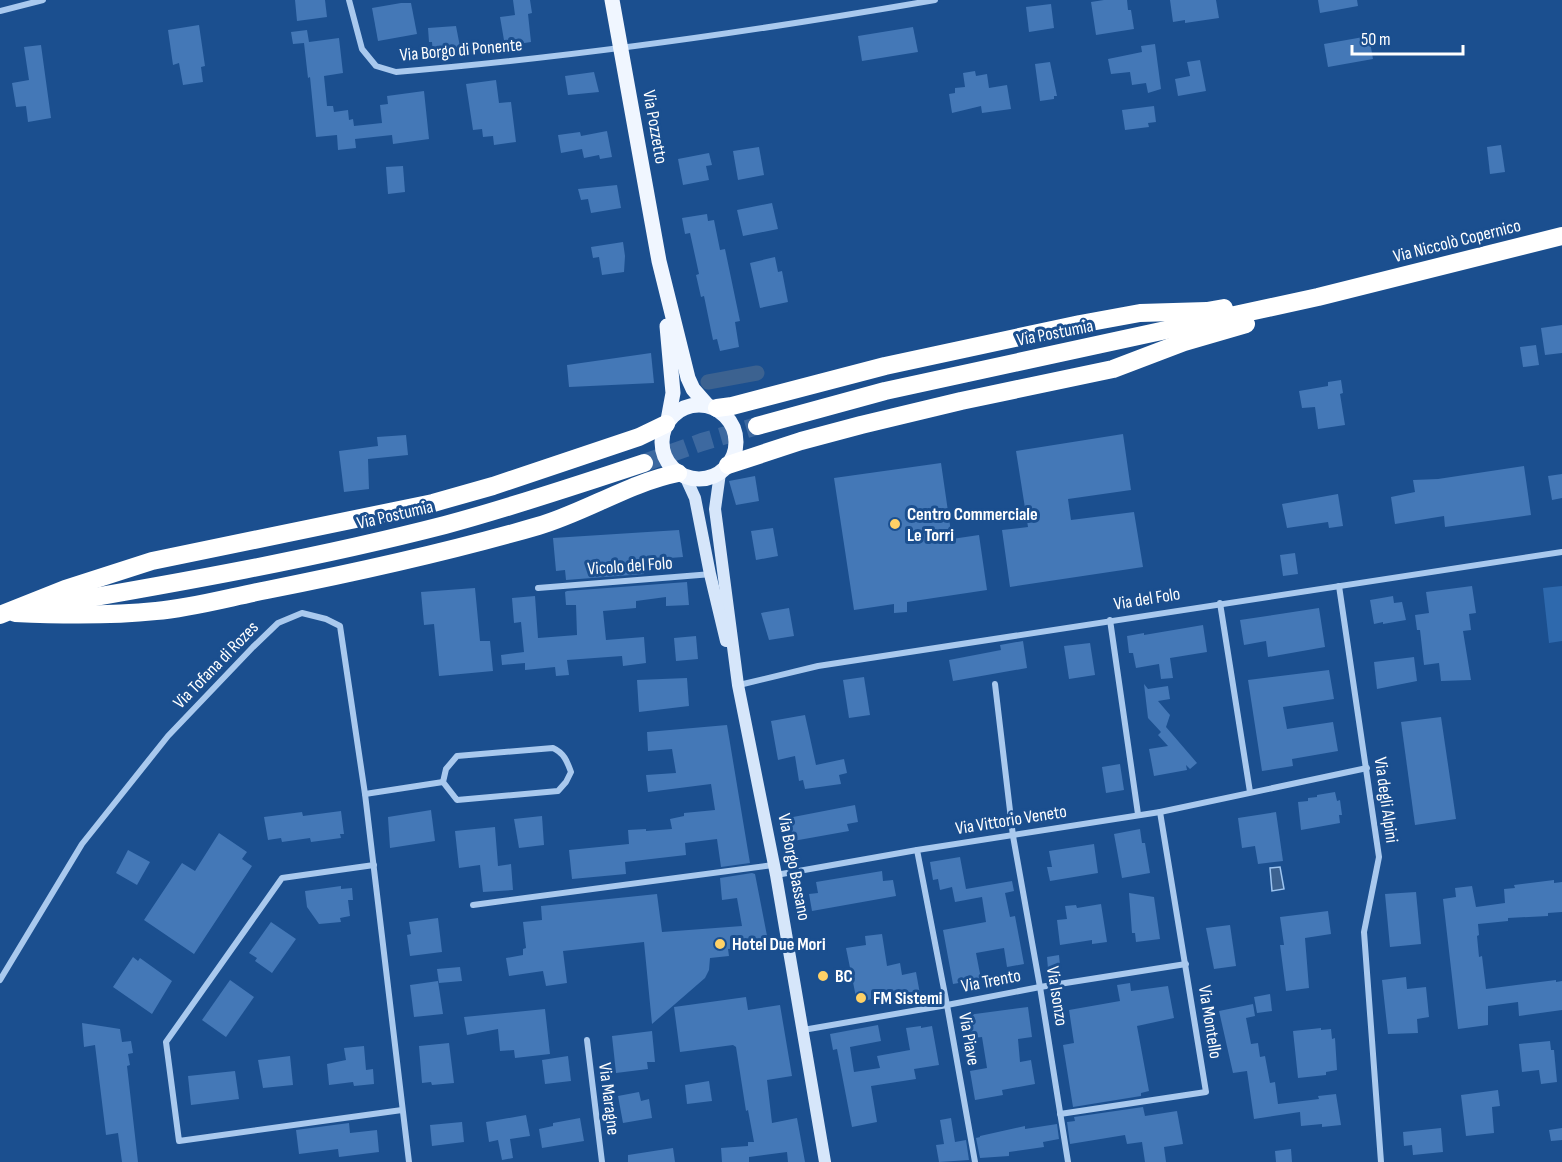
<svg xmlns="http://www.w3.org/2000/svg" width="1562" height="1162" viewBox="0 0 1562 1162" font-family="'Sofia Sans Condensed',sans-serif">
<style>
.green{fill:#2e69ad}
.water{fill:#3c6290;stroke:#9cc4f0;stroke-width:1.5}
.lines{fill:none;stroke-linecap:round;stroke-linejoin:round}
.canal{stroke:#3c6290;stroke-width:15}
.building{fill:#4478b7}
.highway-tunnel{stroke:#3d69a0;stroke-width:18;stroke-dasharray:18 9;stroke-linecap:butt}
.street{stroke:#a9c9ee;stroke-width:6}
.secondary{stroke:#d6e6fa;stroke-width:12}
.primary{stroke:#f0f6ff;stroke-width:15}
.highway{stroke:#fff;stroke-width:18}
.poi-dot{fill:#ffd166;stroke:#1b4f8f;stroke-width:2}
.labels{text-anchor:middle;dominant-baseline:central;stroke-width:6;stroke-linejoin:round;paint-order:stroke}
.street-label{font-size:18px;fill:#fff;stroke:#1b4f8f}
.poi-label{font-size:18px;font-weight:bold;fill:#fff;stroke:#1b4f8f;text-anchor:start}
</style>
<rect width="100%" height="100%" fill="#1b4f8f"/>
<path class="green" d="M1562,586V641L1549,643L1543,588Z"/>
<path class="water" d="M1280,867L1284,889L1272,891L1270,868Z"/>
<g class="lines">
<path class="canal" d="M708,382L757,373"/>
</g>
<g class="building">
<path d="M295,0H325L327,17L297,21Z"/>
<path d="M513,0H530L532,13L528,14L531,42L505,46L500,17L515,15Z"/>
<path d="M1104,0H1127L1128,10H1131L1134,29L1096,35L1091,2Z"/>
<path d="M1170,0H1216L1219,18L1185,23V20L1173,22Z"/>
<path d="M1318,0H1357L1358,6L1320,13Z"/>
<path d="M401,3H411L417,34L378,41L372,8Z"/>
<path d="M1051,4L1054,28L1029,32L1026,7Z"/>
<path d="M199,25L205,66L201,67L203,82L183,85L179,63L173,65L168,30Z"/>
<path d="M456,26L461,52L433,55L432,42H429L428,28Z"/>
<path d="M913,27L918,52L862,61L858,36Z"/>
<path d="M307,30L309,42L339,38L343,73L324,76L327,106H333L334,112L348,110L349,120L353,119L354,126L382,123L380,105L388,104L387,96L424,91L429,139L393,144L392,135L355,139L356,148L338,150L337,135L316,137L310,77L308,78L304,43L293,44L291,32Z"/>
<path d="M1369,36L1373,59L1328,67L1324,44Z"/>
<path d="M1155,44L1161,89L1148,93L1146,83L1132,85L1130,72L1111,74L1108,59L1142,52L1141,46Z"/>
<path d="M41,45L51,118L28,122L26,106L16,107L12,83L29,80L24,47Z"/>
<path d="M1200,60L1206,91L1178,96L1175,79L1190,76L1187,62Z"/>
<path d="M1050,62L1057,96H1054V99L1040,101L1035,64Z"/>
<path d="M975,71L976,76L987,74L989,88L1007,85L1011,109L982,113L981,106L952,113L949,94L955,93V88L965,87L963,73Z"/>
<path d="M594,72L599,92L568,95L565,76Z"/>
<path d="M496,80L499,103L511,102L516,142L494,145L493,136L483,137L482,129L473,130L466,84Z"/>
<path d="M1154,106L1156,122L1148,123L1149,127L1125,130L1122,110Z"/>
<path d="M607,131L612,157L600,159L599,155L584,158L582,149L561,153L558,135L580,132L581,136Z"/>
<path d="M1501,145L1505,172L1490,174L1487,147Z"/>
<path d="M759,147L764,175L738,180L733,151Z"/>
<path d="M709,153L712,165L706,166L709,180L683,185L678,159Z"/>
<path d="M403,166L405,192L388,194L386,167Z"/>
<path d="M617,185L621,208L591,213L588,199L581,200L578,189Z"/>
<path d="M772,203L778,229L743,236L737,210Z"/>
<path d="M707,214L708,221L714,220L720,250L725,249L740,321L735,322L739,347L720,351L717,339L713,340L704,296L701,297L696,275L699,274L690,233L685,234L682,218Z"/>
<path d="M623,242L625,256L624,272L602,275L599,257L593,258L591,247Z"/>
<path d="M775,257L778,272L782,271L788,302L760,308L750,263Z"/>
<path d="M1562,325V353L1545,355L1541,328Z"/>
<path d="M1536,345L1539,365L1523,367L1520,347Z"/>
<path d="M651,353L654,383L569,387L567,365Z"/>
<path d="M1341,380L1343,393L1340,394L1345,425L1318,429L1315,407L1302,408L1299,391L1328,386V382Z"/>
<path d="M1123,434L1131,490L1068,499L1071,520L1134,512L1143,567L1010,587L1002,530L1028,527L1016,451Z"/>
<path d="M406,435L408,455L368,459L369,489L344,492L339,451L378,446L377,437Z"/>
<path d="M941,463L952,539L979,535L987,590L907,602V612L894,613V604L854,610L834,478Z"/>
<path d="M1524,466L1531,515L1445,527L1444,516L1395,524L1391,497L1415,492L1413,480L1438,479Z"/>
<path d="M1562,474V498L1552,500L1548,476Z"/>
<path d="M755,476L759,501L736,505L729,481Z"/>
<path d="M1338,494L1343,526L1329,528L1328,522L1287,528L1282,504Z"/>
<path d="M773,528L778,556L756,560L751,531Z"/>
<path d="M679,530L683,557L644,560V574L566,580L565,570L556,571L553,538Z"/>
<path d="M1295,553L1298,574L1283,576L1280,555Z"/>
<path d="M687,582L689,605L666,606V597L636,601V608L603,611L606,640L644,637L646,663L623,666L622,656L567,660L569,675L556,676L555,667L525,670V663L502,665L501,655L524,652L521,622L514,623L512,598L535,596L538,638L577,635L576,605H566L565,592L567,591Z"/>
<path d="M1472,586L1476,613L1469,614L1471,630L1463,631L1471,680L1441,681L1439,663L1424,665L1420,630H1417L1415,615L1429,613L1426,592Z"/>
<path d="M475,588L480,641H490L493,671L439,676L434,624L424,625L421,592Z"/>
<path d="M1393,596L1394,603L1402,602L1406,620L1383,624V622L1374,624L1370,600Z"/>
<path d="M789,608L794,636L769,640L761,613Z"/>
<path d="M1319,608L1325,647L1268,657L1266,641L1244,645L1240,620Z"/>
<path d="M1203,625L1207,652L1170,658L1173,678L1161,679L1159,664L1136,668L1133,653H1129L1127,636L1144,633V635Z"/>
<path d="M696,636L698,659L676,661L674,638Z"/>
<path d="M1023,641L1027,668L953,681L949,660L1001,650L1000,645Z"/>
<path d="M1090,643L1095,675L1069,679L1064,646Z"/>
<path d="M1414,657L1417,681L1377,689L1374,662Z"/>
<path d="M1329,670L1334,699L1283,707L1287,729L1333,722L1338,751L1292,759L1293,766L1262,771L1248,680Z"/>
<path d="M864,677L870,715L849,718L843,680Z"/>
<path d="M687,678L689,706L639,712L637,680Z"/>
<path d="M1144,684L1148,689L1168,686L1170,699L1158,701L1170,715L1166,727L1197,763L1190,769L1186,765L1187,770L1154,776L1149,749L1168,746L1158,735L1161,732L1148,718Z"/>
<path d="M805,715L816,765L844,759L847,773L839,775L841,784L805,789L803,780L799,781L795,756L778,760L771,721Z"/>
<path d="M1441,717L1456,819L1415,825L1401,722Z"/>
<path d="M727,725L750,863L721,867L717,839L685,843L686,855L625,862L626,874L572,879L569,850L629,844L628,830L646,829V831L672,829L670,819L684,816V813L715,810L711,784L648,792L646,775L676,773L672,749L648,751L647,732Z"/>
<path d="M1120,764L1124,790L1106,793L1102,767Z"/>
<path d="M1335,792L1337,801L1340,800L1342,815H1339L1340,823L1301,830L1298,802L1308,801V798L1317,797V795Z"/>
<path d="M855,805L858,822L847,824L849,831L793,841L788,818Z"/>
<path d="M431,810L435,841L390,848L388,817Z"/>
<path d="M341,811L344,834H340L341,838L311,842L310,838L282,842L281,838L268,840L264,817L302,812L303,816Z"/>
<path d="M1276,812L1283,861L1258,864L1255,846L1242,848L1238,818Z"/>
<path d="M542,816L544,845L519,848L514,819Z"/>
<path d="M495,827L498,866L511,864L513,890L483,892L480,865L459,868L455,831Z"/>
<path d="M1140,829L1142,843H1145L1150,873L1122,878L1114,834Z"/>
<path d="M219,833L247,852L242,859L252,866L194,954L144,920L182,863L195,871Z"/>
<path d="M1094,844L1098,873L1050,881L1047,867H1052L1049,851Z"/>
<path d="M128,850L150,862L137,885L116,873Z"/>
<path d="M960,857L966,889L1012,881L1014,891L1005,893L1010,917L1015,916L1024,964L1007,967L1004,948L976,953L981,979L953,984L943,930L986,922L982,897L955,902L952,887L940,890L938,879L933,880L930,862Z"/>
<path d="M882,871L883,881L893,880L896,896L812,911L809,894L818,893L816,882Z"/>
<path d="M752,873L755,874L769,946L728,949L729,956L710,958L709,970L705,978L652,1024L644,942L563,951L567,983L546,986L543,971L509,976L506,958L523,955V949L526,948L523,922L542,920L541,906L657,894L662,932L742,926L737,898L722,900L720,878Z"/>
<path d="M1554,880V883L1562,882V912L1548,913V916L1508,918V921L1478,924L1479,935L1477,936L1479,957L1482,956L1486,989L1556,980V982L1562,981V1010L1519,1016L1518,1002L1488,1006V1025L1458,1029L1443,899L1456,897L1455,888L1472,886L1476,907L1505,903L1504,889L1515,888L1514,885Z"/>
<path d="M341,886V889L352,888L353,900H348L350,916L340,918L341,922L319,924L307,907L305,891Z"/>
<path d="M1416,892L1421,944L1390,947L1385,894Z"/>
<path d="M1129,893L1154,897L1160,939L1136,942L1135,933H1132Z"/>
<path d="M1101,904L1107,942L1092,944V940L1060,945L1057,920L1067,919L1065,906L1076,905L1077,908Z"/>
<path d="M1328,911L1331,934L1305,938L1309,988L1286,991L1280,945H1284L1280,917Z"/>
<path d="M438,918L442,952L410,956L407,935L411,934L409,922Z"/>
<path d="M271,922L296,939L272,973L255,961L257,958L249,953Z"/>
<path d="M1230,925L1236,966L1214,969L1206,928Z"/>
<path d="M882,934L887,966L900,963L902,975L916,972L920,994L894,999V995L857,1002L846,948L866,945L865,936Z"/>
<path d="M1059,955L1060,966L1048,969L1047,957Z"/>
<path d="M133,957L138,961L140,958L172,981L152,1014L113,987Z"/>
<path d="M460,967L462,981L439,983L437,969Z"/>
<path d="M1406,977L1407,989L1426,987L1429,1017L1417,1019L1418,1033L1388,1034L1382,980Z"/>
<path d="M230,980L254,997L226,1037L202,1020Z"/>
<path d="M438,981L443,1014L414,1017L410,985Z"/>
<path d="M1130,983L1131,991L1168,986L1174,1018L1137,1026L1149,1091L1141,1093V1096L1073,1107L1063,1045L1074,1043L1069,1010L1120,1001L1117,985Z"/>
<path d="M1270,994L1272,1011L1257,1013L1254,997Z"/>
<path d="M746,997L748,1010L780,1005L792,1076L767,1080L772,1123L797,1118L805,1162H788L787,1152L749,1157V1162H722L721,1148L748,1146V1142H754L748,1110L746,1111L736,1047L733,1045L680,1052L674,1007Z"/>
<path d="M1253,1004L1255,1016L1246,1018L1251,1044L1258,1043L1260,1057L1265,1056L1270,1083L1275,1082L1278,1104L1319,1099L1318,1096L1336,1094L1341,1125L1322,1127V1124L1301,1126L1300,1112L1254,1119L1247,1071L1233,1073L1219,1011Z"/>
<path d="M1028,1007L1032,1037L1018,1039L1020,1062L1031,1060L1035,1084L1002,1090L1003,1095L975,1100L970,1071L987,1068L982,1037L964,1039L960,1016Z"/>
<path d="M545,1009L550,1054L515,1058L514,1050L500,1051L498,1029L467,1035L464,1017Z"/>
<path d="M82,1023L120,1029L122,1042L131,1041L133,1053L128,1054L130,1065L127,1066L138,1162H122L118,1133L106,1135L95,1045L84,1047Z"/>
<path d="M878,1025L881,1041L850,1047L854,1072L880,1068L877,1056L910,1050L906,1028L921,1026V1028L932,1026L939,1065L914,1069L916,1079L871,1086L877,1122L852,1127L837,1049L833,1050L830,1034Z"/>
<path d="M1321,1028V1030L1331,1029L1332,1039L1335,1038L1337,1070L1326,1072V1075L1298,1078L1293,1031Z"/>
<path d="M652,1031L655,1062H647L648,1069L616,1073L612,1036Z"/>
<path d="M1550,1041L1551,1050H1554L1557,1082L1541,1084L1539,1070L1522,1072L1519,1044Z"/>
<path d="M449,1043L454,1083L432,1085L431,1082L422,1083L419,1046Z"/>
<path d="M364,1046L366,1070L373,1069L374,1084L354,1086L353,1082L329,1085L327,1064L346,1060L344,1048Z"/>
<path d="M290,1056L293,1085L263,1088L258,1060Z"/>
<path d="M568,1056L571,1081L545,1084L542,1060Z"/>
<path d="M235,1071L239,1099L191,1105L188,1076Z"/>
<path d="M709,1081L712,1101L687,1104L685,1085Z"/>
<path d="M1498,1090L1500,1106L1492,1107L1494,1133L1466,1136L1461,1095Z"/>
<path d="M639,1092L641,1101L649,1099L652,1118L623,1123L618,1096Z"/>
<path d="M1143,1107L1145,1116L1177,1111L1183,1144L1164,1147L1166,1162H1145L1142,1142L1127,1144L1125,1135L1070,1144L1067,1122L1075,1121L1074,1117Z"/>
<path d="M526,1115L530,1136L510,1139L513,1158L502,1160L498,1140L489,1142L486,1122Z"/>
<path d="M580,1118L584,1141L542,1148L539,1129L553,1126V1123Z"/>
<path d="M951,1118L955,1142L966,1140L969,1160L939,1162L936,1145L944,1144L940,1120Z"/>
<path d="M462,1122L464,1142L432,1146L430,1125Z"/>
<path d="M349,1123L350,1133L377,1130L379,1152L339,1157L338,1149L299,1154L296,1130Z"/>
<path d="M1057,1124L1059,1139L1043,1142L1044,1147L1009,1152V1156L980,1158L976,1138L980,1137V1136L1025,1126V1129Z"/>
<path d="M1441,1128L1443,1152L1413,1155L1412,1145L1404,1146L1403,1132Z"/>
<path d="M1562,1128V1140L1551,1141L1549,1130Z"/>
<path d="M673,1148L675,1162H628V1155Z"/>
<path d="M1291,1149L1292,1162H1276L1275,1151Z"/>
</g>
<g class="lines">
<path class="highway-tunnel" d="M644,463L702,442L757,426"/>
<g class="street">
<path d="M349,0L362,49L376,66L396,72C577,57 756,31 935,0"/>
<path d="M0,11L43,0"/>
<path d="M1339,586L1379,857L1364,932L1381,1162"/>
<path d="M538,588L712,574"/>
<path d="M1220,603L1250,792"/>
<path d="M1110,620L1138,814"/>
<path d="M995,684L1013,836L1040,987L1068,1162"/>
<path d="M739,685L818,666L1562,552"/>
<path d="M553,748C564,753 567,761 571,772L566,782L558,791L457,800L443,782L446,769L457,756Z"/>
<path d="M365,794L443,782"/>
<path d="M917,850L947,1005L975,1162"/>
<path d="M374,865L282,878L166,1042L179,1141L402,1110"/>
<path d="M776,875L917,850L1160,812L1367,768"/>
<path d="M473,905L773,865"/>
<path d="M0,980L82,844L168,736L253,647L278,623L302,613L326,619L340,626L365,794L409,1162"/>
<path d="M803,1030L947,1005L1040,987L1186,964"/>
<path d="M587,1040L602,1162"/>
<path d="M1060,1114L1206,1092L1160,812"/>
</g>
<g class="secondary">
<path d="M720,473L715,509L738,685L776,875L825,1162"/>
<path d="M685,476L695,498L710,574L726,641"/>
</g>
<g class="primary">
<path d="M612,0L659,261L688,378L693,389L707,405"/>
<path d="M667,326L673,393L668,420"/>
<circle cx="699" cy="442" r="37"/>
</g>
<g class="highway">
<path d="M717,408L732,406L885,366L1080,324L1140,313L1207,311L1224,308"/>
<path d="M757,426L885,391L1318,297L1562,236"/>
<path d="M728,465L801,441L861,425L961,401L1113,369L1184,342L1246,324"/>
<path d="M43,606C177,583 313,559 445,525C512,507 578,485 644,463"/>
<path d="M15,613C61,615 109,616 156,611C192,608 231,597 267,590C358,572 449,552 538,526C586,512 629,483 678,473"/>
<path d="M0,615L65,589L152,561L433,503L493,486L639,437L666,424"/>
</g>
</g>
<g class="poi-dot">
<circle cx="895" cy="524" r="6"/>
<circle cx="720" cy="944" r="6"/>
<circle cx="823" cy="976" r="6"/>
<circle cx="861" cy="998" r="6"/>
</g>
<g class="labels">
<g class="street-label">
<text transform="translate(461 50) rotate(-5)">Via Borgo di Ponente</text>
<text transform="translate(655 127) rotate(80)">Via Pozzetto</text>
<text transform="translate(1457 241) rotate(-14)">Via Niccolò Copernico</text>
<text transform="translate(1055 333) rotate(-11)">Via Postumia</text>
<text transform="translate(395 515) rotate(-13)">Via Postumia</text>
<text transform="translate(630 566) rotate(-4)">Vicolo del Folo</text>
<text transform="translate(1147 599) rotate(-9)">Via del Folo</text>
<text transform="translate(216 665) rotate(-46)">Via Tofana di Rozes</text>
<text transform="translate(1386 800) rotate(82)">Via degli Alpini</text>
<text transform="translate(1011 820) rotate(-9)">Via Vittorio Veneto</text>
<text transform="translate(794 867) rotate(79)">Via Borgo Bassano</text>
<text transform="translate(991 981) rotate(-11)">Via Trento</text>
<text transform="translate(1057 996) rotate(81)">Via Isonzo</text>
<text transform="translate(1210 1022) rotate(81)">Via Montello</text>
<text transform="translate(969 1039) rotate(80)">Via Piave</text>
<text transform="translate(609 1099) rotate(83)">Via Maragne</text>
</g>
<g class="poi-label">
<text x="907" y="514">Centro Commerciale<tspan x="907" dy="21">Le Torri</tspan></text>
<text x="732" y="944">Hotel Due Mori</text>
<text x="835" y="976">BC</text>
<text x="873" y="998">FM Sistemi</text>
</g>
</g>
<path d="M1352 45v9h111v-9" fill="none" stroke="#ffffff" stroke-width="3"/>
<text x="1361" y="45" font-size="18" fill="#ffffff" stroke="#1b4f8f" stroke-width="4.5" paint-order="stroke">50 m</text>
</svg>
